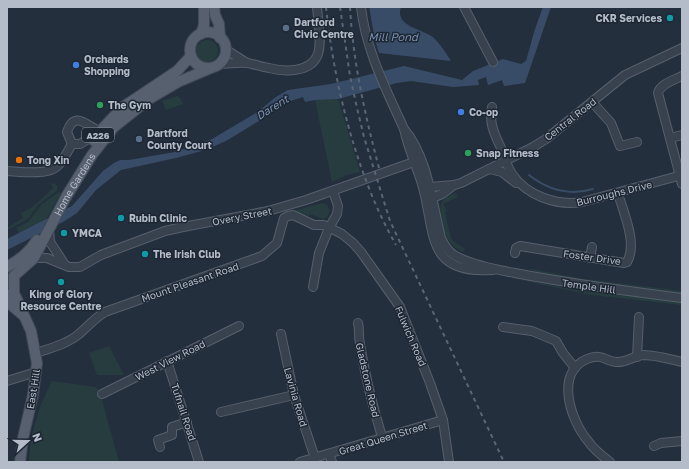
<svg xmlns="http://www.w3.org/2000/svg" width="689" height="469" viewBox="0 0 689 469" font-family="'Golos Text',sans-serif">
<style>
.green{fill:#263c3f}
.water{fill:#394c67}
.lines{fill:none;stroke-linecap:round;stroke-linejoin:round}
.stream{stroke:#394c67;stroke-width:2}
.minor-casing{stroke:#565f6c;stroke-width:10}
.major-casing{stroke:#414a57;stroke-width:12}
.minor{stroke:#38414e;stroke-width:8}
.major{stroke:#56606e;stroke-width:10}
.rail{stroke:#5a6575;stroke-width:2;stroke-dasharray:4 4;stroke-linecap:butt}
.culture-dot{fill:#0f9aa8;stroke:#1d2633;stroke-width:1.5}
.service-dot{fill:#5c6f8a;stroke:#1d2633;stroke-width:1.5}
.shop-dot{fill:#3f7fe0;stroke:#1d2633;stroke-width:1.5}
.leisure-dot{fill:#2e9e5b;stroke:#1d2633;stroke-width:1.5}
.food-dot{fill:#e8710a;stroke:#1d2633;stroke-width:1.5}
.labels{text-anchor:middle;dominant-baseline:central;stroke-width:3;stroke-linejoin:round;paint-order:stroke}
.shield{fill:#1d2633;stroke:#878f9c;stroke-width:1}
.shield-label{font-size:9px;font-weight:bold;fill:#b4bcc9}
.poi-label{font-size:10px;font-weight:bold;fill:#b4bcc9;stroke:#1d2633;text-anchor:start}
.street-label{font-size:10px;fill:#b4bcc9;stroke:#1d2633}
.water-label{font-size:11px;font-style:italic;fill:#7c92b1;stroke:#1d2633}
</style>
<rect width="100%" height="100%" fill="#242f3e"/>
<g class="green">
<circle cx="207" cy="51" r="11"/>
<path d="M177,96L180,98L183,104L166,110L162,101Z"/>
<path d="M331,99H338L360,172L347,175L332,182L315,100Z"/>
<path d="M54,183L58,187L57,191L38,205L28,219L7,230V228L23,218L21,213C34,208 43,197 53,188L51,184Z"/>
<path d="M59,192L61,193L45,221L19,233L16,228L28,222L42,204Z"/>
<path d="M455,193L458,197L443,204L447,211L445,212L451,238L453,241L465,249L463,252C458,249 454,247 450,242C444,235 437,211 442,202C445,197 451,195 455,193Z"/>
<path d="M322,203L327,205L330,211L327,217L323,219L310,214L309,216L293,211Z"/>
<path d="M528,268L577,278L682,291V293L570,279L537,272Z"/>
<path d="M496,275L582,291V293Z"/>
<path d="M584,291L682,302V305L583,294Z"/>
<path d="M109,346L124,375H97L89,353Z"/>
<path d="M52,381L96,387L100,393L119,462H29L31,437L41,404Z"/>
</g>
<g class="water">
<path d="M369,7H401C394,27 424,29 434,38C441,45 446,53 451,61L379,53L375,40Z"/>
<path d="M543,7H551L525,83L504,86L502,80L488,85L486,77L478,80L479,85L453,87L411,81L397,83L338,99L315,100L305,102L303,97L284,103L264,118L226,141L205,150L176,158L121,170L96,190L77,213L63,222L7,250V239L72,206L103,171L114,163L120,160H129L175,152L212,139L256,113L276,97L288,90L331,84L404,66L462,80L473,71L503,59L521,64L526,61L535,29Z"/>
</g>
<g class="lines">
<path class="stream" d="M529,175C548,190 569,196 593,189"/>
<g class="minor-casing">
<g id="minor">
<path d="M361,7C366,51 386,89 404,129C408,148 416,165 422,184C436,231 424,275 493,270"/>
<path d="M464,7L493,62"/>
<path d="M225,49L247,63"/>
<path d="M219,64C229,64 238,62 247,63C254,64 262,67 269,68C285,72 311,73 318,54C322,42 318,20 317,7"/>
<path d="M682,76C674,80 660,84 658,93L682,184"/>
<path d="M592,102L611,123L620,146L637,142"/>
<path d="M492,107C489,124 494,133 501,148C504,157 507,166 512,174C527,196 557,206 582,202L682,175"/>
<path d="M404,129C428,157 432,203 441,238C444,245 448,251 454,255C469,264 498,270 515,273C571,284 626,291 682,298"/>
<path d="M670,138L682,135"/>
<path d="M95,139H88L80,144H72L67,132C75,108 89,128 101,132"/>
<path d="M489,169L502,172L516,183"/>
<path d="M7,171C18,172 40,174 51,170C61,167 67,152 72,144"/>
<path d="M428,191L430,187L454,185L461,183L533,147L546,139L625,75L682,48"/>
<path d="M429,197L432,198L442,194L454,185"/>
<path d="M49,230L50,242L65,265"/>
<path d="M515,253L516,248L520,246L624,263L627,262C638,243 623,212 618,193"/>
<path d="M34,258H47L69,267H80L101,255L165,231L183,227L268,211L306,200L411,163L420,158"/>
<path d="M590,258L592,247"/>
<path d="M313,287L319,253L329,228L337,214L338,206L333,191"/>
<path d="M358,323C360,331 358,336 360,344C365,376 373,407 382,437"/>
<path d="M503,327L532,331L556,341L563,353L575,368"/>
<path d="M281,334L294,395L315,458"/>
<path d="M36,353C51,348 67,344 79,334C88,326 95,318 105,312L262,256L277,243L284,218L288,216L293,215L314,225H324L342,234L353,243L361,252L400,307L430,383L443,420L449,462"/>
<path d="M637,357L639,317"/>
<path d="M167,361L199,462"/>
<path d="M7,381L36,372"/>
<path d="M102,394L239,326"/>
<path d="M221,412L294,395"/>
<path d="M654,446L661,443L682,441"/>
<path d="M160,447L158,440L172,435V427L187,422"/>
<path d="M329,454L332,462"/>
<path d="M300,462L443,420"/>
<path d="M610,462C602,456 594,450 588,441C571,421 554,373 587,359C602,353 605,361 616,362C625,363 634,356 643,355C655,355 670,359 682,362"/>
</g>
</g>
<g class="major-casing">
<g id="major">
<path d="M214,7L215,15L219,24L220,38"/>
<circle cx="208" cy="50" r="18"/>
<path d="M201,34L204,25V7"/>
<path d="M94,141L104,127L123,107L177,71L191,56"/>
<path d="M7,267C20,259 29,253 37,240"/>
<path id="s1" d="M14,276L34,258L66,197L92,155L114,127L149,99L178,82L211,68"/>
<path d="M14,276V293L31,331L37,363L33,395L23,438L20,462"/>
<path d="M7,294L11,305L24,316"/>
</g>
</g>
<use href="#minor" class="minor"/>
<use href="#major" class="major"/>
<g class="rail">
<path d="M326,7C334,85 357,177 396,245"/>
<path d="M340,7L350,76L357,108L364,137L390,221L504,462"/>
<path d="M350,7C353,62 365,115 379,168"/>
</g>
</g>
<g class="culture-dot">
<circle cx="670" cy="18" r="4"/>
<circle cx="121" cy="218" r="4"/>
<circle cx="64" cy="233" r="4"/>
<circle cx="145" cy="254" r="4"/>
<circle cx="61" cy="282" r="4"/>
</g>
<g class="service-dot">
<circle cx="286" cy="28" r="4"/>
<circle cx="139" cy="139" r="4"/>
</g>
<g class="shop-dot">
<circle cx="76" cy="65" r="4"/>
<circle cx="461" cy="112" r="4"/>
</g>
<g class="leisure-dot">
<circle cx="100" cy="105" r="4"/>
<circle cx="468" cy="153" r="4"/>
</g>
<circle class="food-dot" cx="19" cy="160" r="4"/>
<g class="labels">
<rect class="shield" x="82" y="128" width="32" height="14" rx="3"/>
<g class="shield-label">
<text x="98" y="135">A226</text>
</g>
<g class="poi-label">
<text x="662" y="18" text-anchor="end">CKR Services</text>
<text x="294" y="22">Dartford<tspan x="294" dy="12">Civic Centre</tspan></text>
<text x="84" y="59">Orchards<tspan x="84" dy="12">Shopping</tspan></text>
<text x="108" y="105">The Gym</text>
<text x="469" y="112">Co-op</text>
<text x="147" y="133">Dartford<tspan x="147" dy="12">County Court</tspan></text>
<text x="476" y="153">Snap Fitness</text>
<text x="27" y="160">Tong Xin</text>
<text x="129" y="218">Rubin Clinic</text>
<text x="72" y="233">YMCA</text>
<text x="153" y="254">The Irish Club</text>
<text x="61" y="294" text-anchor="middle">King of Glory<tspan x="61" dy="12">Resource Centre</tspan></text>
</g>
<g class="street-label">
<text transform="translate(570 119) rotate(-38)">Central Road</text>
<text stroke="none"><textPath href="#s1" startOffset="111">Home Gardens</textPath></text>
<text transform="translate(614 193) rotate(-14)">Burroughs Drive</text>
<text transform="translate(242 216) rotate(-11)">Overy Street</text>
<text transform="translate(592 257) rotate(8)">Foster Drive</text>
<text transform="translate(190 282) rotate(-19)">Mount Pleasant Road</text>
<text transform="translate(589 286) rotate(8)">Temple Hill</text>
<text transform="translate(411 336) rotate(67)">Fulwich Road</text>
<text transform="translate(170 360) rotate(-27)">West View Road</text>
<text transform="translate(368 380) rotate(77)">Gladstone Road</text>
<text transform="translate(33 389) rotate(-81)">East Hill</text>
<text transform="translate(296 397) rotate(74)">Lavinia Road</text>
<text transform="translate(184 412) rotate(72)">Tufnail Road</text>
<text transform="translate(383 438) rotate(-17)">Great Queen Street</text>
</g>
<g class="water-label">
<text x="393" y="36">Mill Pond</text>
<text transform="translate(272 107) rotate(-32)">Darent</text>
</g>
</g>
<rect width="689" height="469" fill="none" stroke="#b4bcc9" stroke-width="16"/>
<g transform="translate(28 441) rotate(69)" stroke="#1d2633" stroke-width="3" paint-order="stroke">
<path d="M0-3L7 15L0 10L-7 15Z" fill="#b4bcc9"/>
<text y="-6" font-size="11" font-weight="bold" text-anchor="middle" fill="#b4bcc9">N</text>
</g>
</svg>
